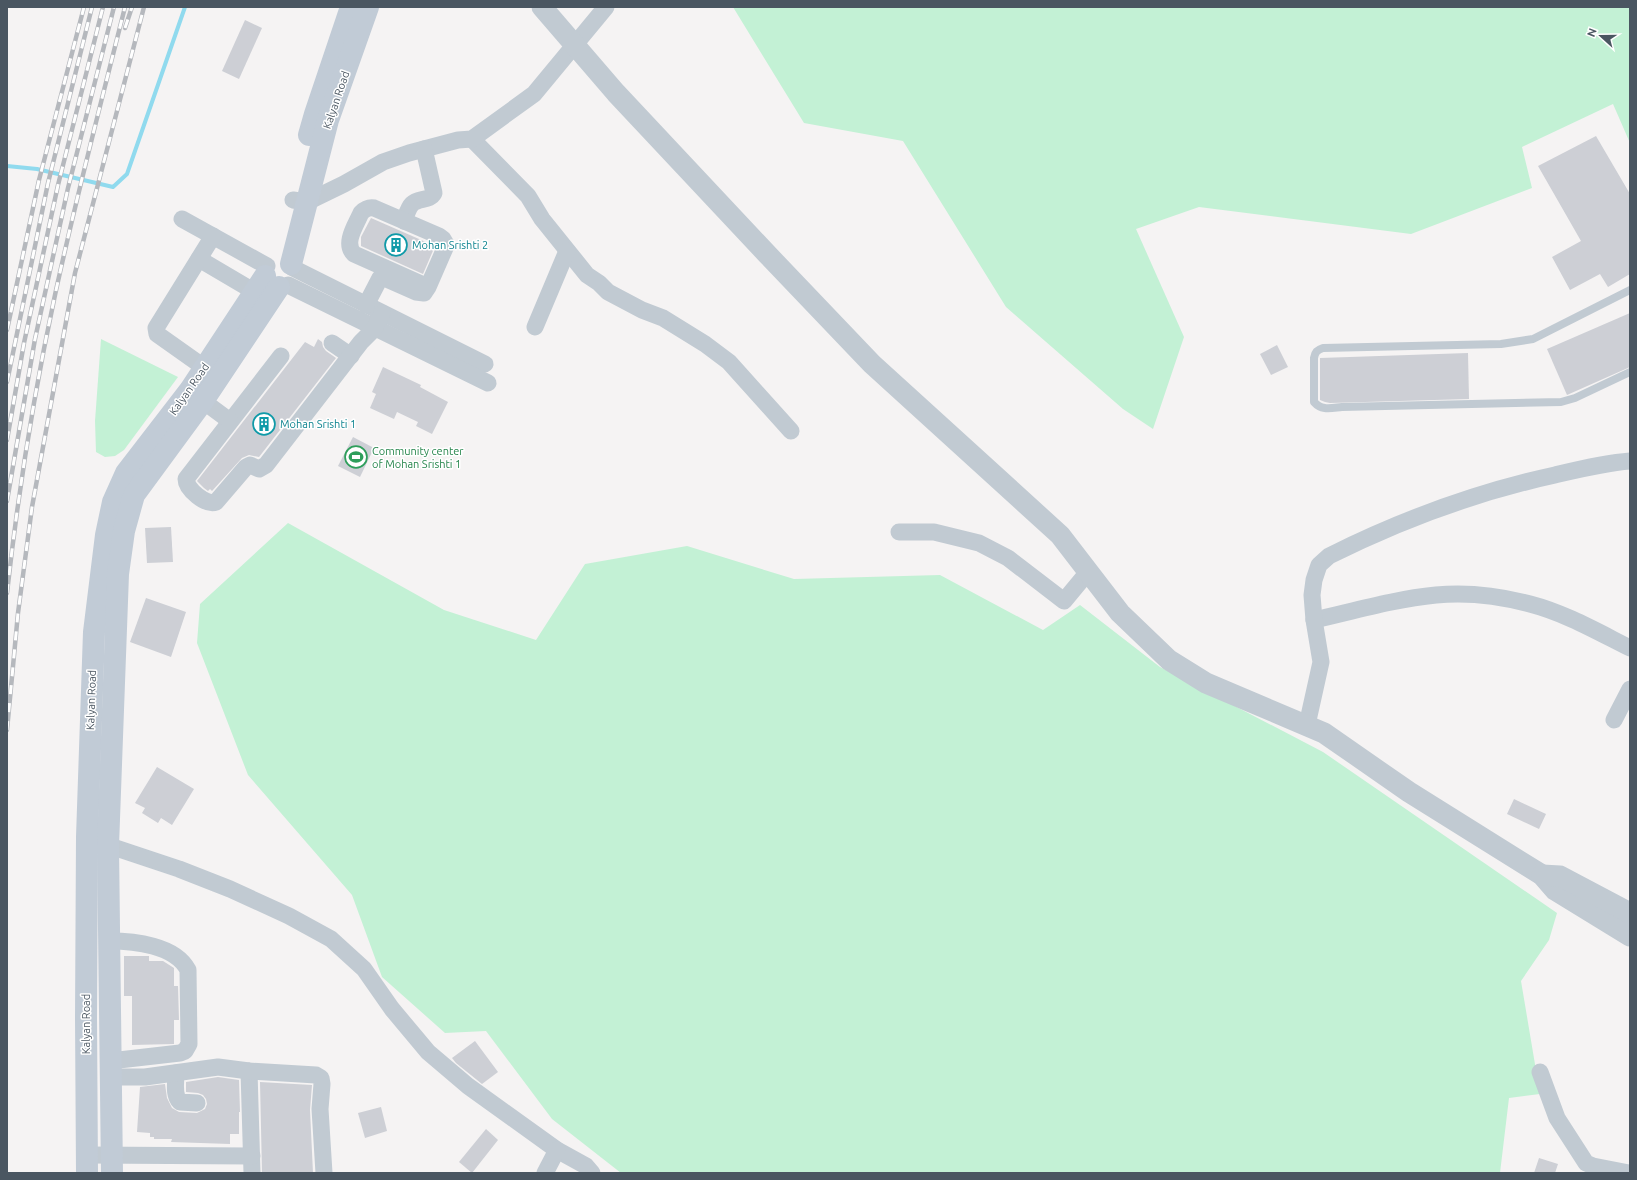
<svg xmlns="http://www.w3.org/2000/svg" width="1637" height="1180" viewBox="0 0 1637 1180" font-family="Ubuntu,sans-serif">
<style>
.green{fill:#c3f1d5}
.lines{fill:none;stroke-linecap:round;stroke-linejoin:round}
.stream{stroke:#90daee;stroke-width:4}
.building{fill:#cdcfd5}
.service{stroke:#c1cad2;stroke-width:8}
.minor{stroke:#c1cad2;stroke-width:17}
.tertiary{stroke:#c1cad2;stroke-width:21}
.secondary{stroke:#c1cbd6;stroke-width:22}
.rail-casing{stroke:#b5b8bd;stroke-width:4.5}
.rail{stroke:#fff;stroke-width:3;stroke-dasharray:9;stroke-linecap:butt}
.labels{text-anchor:middle;dominant-baseline:central;stroke-width:3;stroke-linejoin:round;paint-order:stroke}
.street-label{font-size:11px;fill:#4a5661;stroke:#fff}
.culture-label{font-size:11px;fill:#0d838f;stroke:#fff;text-anchor:start}
.leisure-label{font-size:11px;fill:#27864d;stroke:#fff;text-anchor:start}
</style>
<rect width="100%" height="100%" fill="#f5f3f3"/>
<g class="green">
<path d="M733,7H1630V143L1613,104L1522,147L1532,188L1411,234L1199,207L1136,229L1184,337L1153,429L1123,409L1006,307L903,141L804,123Z"/>
<path d="M101,339L178,377L124,450L115,456L105,457L96,452L95,421Z"/>
<path d="M288,523L444,610L536,640L585,564L687,546L794,579L940,575L1043,630L1080,605L1160,667L1323,752L1557,913L1549,940L1521,981L1540,1094L1509,1098L1500,1173H621L552,1119L486,1031L445,1033L382,977L352,895L248,775L197,643L200,604Z"/>
</g>
<g class="lines">
<path class="stream" d="M7,166L37,169L113,187L127,174L185,7"/>
</g>
<g class="building">
<path d="M245,20L262,28L239,79L222,71Z"/>
<path d="M1596,136L1630,194V274L1608,287L1600,274L1570,290L1552,257L1581,241L1538,166Z"/>
<path d="M371,218L435,246L423,274L361,246V237Z"/>
<path d="M1630,313V367L1567,395L1547,349Z"/>
<path d="M318,339L322,342L323,347L326,351L336,358L259,457L249,455L242,458L212,491L210,489L208,491L204,488L197,481L305,342L314,347Z"/>
<path d="M1277,345L1288,367L1271,375L1260,354Z"/>
<path d="M1468,353L1469,399L1330,403L1325,402L1320,400V358Z"/>
<path d="M383,367L421,385L420,387L448,402L432,434L416,426L418,422L397,412L394,419L370,408L376,394L372,392Z"/>
<path d="M353,437L374,448L360,477L338,466Z"/>
<path d="M171,527L173,562L147,563L145,528Z"/>
<path d="M146,598L186,612L171,657L130,642Z"/>
<path d="M157,767L194,789L172,825L161,818L158,823L142,813L145,808L135,803Z"/>
<path d="M1514,799L1546,814L1539,829L1507,814Z"/>
<path d="M124,956H149V961H163L174,968V986H178L179,1020H174V1044L132,1045V996H124Z"/>
<path d="M475,1041L498,1072L482,1084L456,1063L452,1058Z"/>
<path d="M218,1077L239,1080L240,1112H239V1134H230V1144L171,1142L172,1139H154V1137H150V1133L137,1132L140,1087L165,1084L167,1098L172,1108L179,1112L197,1113L205,1109L207,1104L206,1099L203,1095L198,1093L186,1092V1082Z"/>
<path d="M260,1082L312,1085L310,1110L313,1173H262Z"/>
<path d="M381,1107L387,1131L365,1138L358,1113Z"/>
<path d="M486,1129L498,1140L472,1173L459,1162Z"/>
<path d="M1539,1158L1558,1164L1555,1173H1534Z"/>
</g>
<g class="lines">
<path class="service" d="M1630,290L1533,339L1501,344L1323,348C1317,350 1315,352 1314,358V402C1322,411 1331,408 1342,407L1561,402L1575,398L1630,372"/>
<g class="minor">
<path d="M472,139L528,196L542,219L587,275L599,283L608,292L642,310L663,318L705,344L729,362L791,431"/>
<path d="M293,200L307,202L344,184L383,162L409,153L458,140L472,139L534,94L606,7"/>
<path d="M182,219L267,266"/>
<path d="M404,221C406,216 408,208 412,204C418,198 430,201 434,193L424,149"/>
<path d="M199,259L255,292"/>
<path d="M293,268L485,364"/>
<path d="M288,285L488,383"/>
<path d="M366,305L380,278L382,277L416,292L424,293L428,287L445,248L446,244L443,239L439,236L374,208C368,207 365,209 361,213C356,225 343,243 354,254L428,287"/>
<path d="M535,327L567,251"/>
<path d="M332,343L351,356"/>
<path d="M281,356L186,479C186,489 206,506 216,502L246,467L250,465L259,469L266,465L361,342L375,328L382,313"/>
<path d="M205,368L157,334L156,328L213,236"/>
<path d="M203,401L230,421"/>
<path d="M899,532H934L979,543L1008,558L1064,601L1088,572"/>
<path d="M1314,620C1354,611 1395,599 1436,595C1467,592 1500,596 1530,604C1565,613 1598,632 1630,648"/>
<path d="M1614,720L1630,689"/>
<path d="M1307,725L1321,662L1314,620L1312,595L1314,580L1319,565L1329,556C1401,520 1477,492 1555,475C1580,469 1604,463 1630,461"/>
<path d="M98,842L179,869L230,889L289,916L331,939L364,969L392,1009L428,1052L468,1086L557,1150L586,1166L592,1173"/>
<path d="M109,941C134,941 175,945 188,970L189,1044L185,1051L180,1053L110,1061"/>
<path d="M249,1071L252,1173"/>
<path d="M1540,1072L1557,1118L1586,1163L1593,1166L1629,1173"/>
<path d="M176,1073C176,1082 173,1095 180,1102L197,1103"/>
<path d="M111,1077H145L218,1067L249,1071L316,1075L321,1078L322,1084L320,1109L324,1173"/>
<path d="M87,1155L252,1156"/>
<path d="M545,1173L557,1150"/>
</g>
<g class="tertiary">
<path d="M542,7L616,93L767,254L872,364L1060,535L1120,613L1169,660L1206,683L1324,733L1409,792L1542,875L1555,890L1630,936"/>
<path d="M1542,875L1560,876L1630,913"/>
</g>
<g class="secondary">
<path d="M309,135L315,114L351,7"/>
<path d="M291,264L328,120L368,7"/>
<path d="M87,1173L86,1018L87,837L94,632L106,535L113,502L126,473L190,390L265,276"/>
<path d="M112,1173L108,846L118,574L124,531L134,495L203,401L279,287"/>
</g>
<g class="rail-casing">
<g id="rail">
<path d="M125,28L132,7"/>
<path d="M7,330L39,180L84,7"/>
<path d="M7,382L48,183L92,7"/>
<path d="M7,440L24,343L58,185L103,7"/>
<path d="M7,501L35,339L68,188L114,7"/>
<path d="M7,593C18,493 34,393 55,295C76,198 101,103 125,7"/>
<path d="M7,730L18,613L32,507L75,273L144,7"/>
</g>
</g>
<use href="#rail" class="rail"/>
</g>
<defs>
<g id="building-ring" transform="scale(1.15)"><circle r="9.5" fill="#fff" stroke="#0f9aa8" stroke-width="1.5"/><path d="M-4-6H4V6H1V3H-1V6H-4ZM-2.5-4.3h1.7v1.8h-1.7ZM.8-4.3h1.7v1.8H.8ZM-2.5-1h1.7V.8h-1.7ZM.8-1h1.7V.8H.8Z" fill="#0f9aa8"/></g>
<g id="stadium-ring" transform="scale(1.15)"><circle r="9.5" fill="#fff" stroke="#2e9e5b" stroke-width="1.5"/><path d="M0-5a6.5 5 0 1 0 0 10a6.5 5 0 1 0 0-10ZM-3.5-1.8h7v3.6h-7Z" fill="#2e9e5b"/></g>
</defs>
<g fill-rule="evenodd">
<use href="#building-ring" x="396" y="245"/>
<use href="#building-ring" x="264" y="424"/>
<use href="#stadium-ring" x="356" y="457"/>
</g>
<g class="labels">
<g class="street-label">
<text transform="translate(336 100) rotate(-71)">Kalyan Road</text>
<text transform="translate(189 389) rotate(-55)">Kalyan Road</text>
<text transform="translate(91 700) rotate(-88)">Kalyan Road</text>
<text transform="translate(86 1024) rotate(-90)">Kalyan Road</text>
</g>
<g class="culture-label">
<text x="412" y="245">Mohan Srishti 2</text>
<text x="280" y="424">Mohan Srishti 1</text>
</g>
<g class="leisure-label">
<text x="372" y="451">Community center<tspan x="372" dy="13">of Mohan Srishti 1</tspan></text>
</g>
</g>
<rect width="1637" height="1180" fill="none" stroke="#4a5661" stroke-width="16"/>
<g transform="translate(1601 36) rotate(291)" stroke="#ffffff" stroke-width="3" paint-order="stroke">
<path d="M0-3L7 15L0 10L-7 15Z" fill="#4a5661"/>
<text y="-6" font-size="11" font-weight="bold" text-anchor="middle" fill="#4a5661">N</text>
</g>
</svg>
